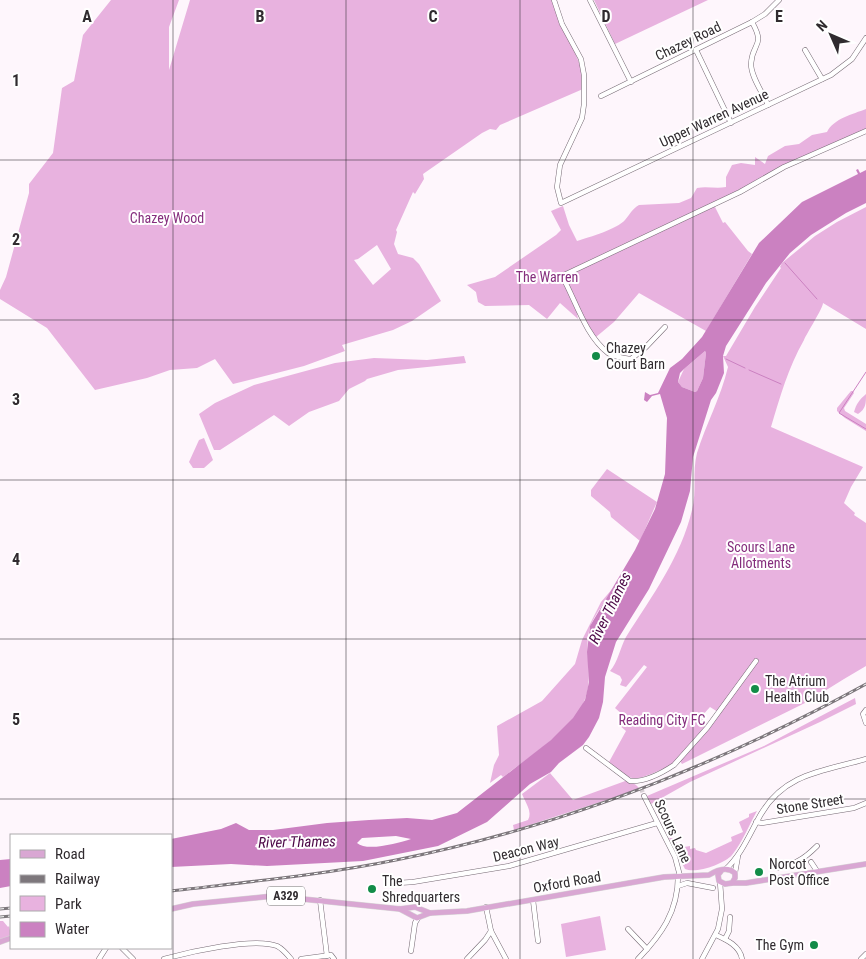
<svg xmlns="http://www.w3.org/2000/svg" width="866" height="959" viewBox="0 0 866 959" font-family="'Roboto Condensed',sans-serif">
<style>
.green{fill:#e8b2df;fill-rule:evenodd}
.water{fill:#cb81c1;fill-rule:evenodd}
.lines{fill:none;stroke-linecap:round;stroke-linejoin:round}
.stream{stroke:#cb81c1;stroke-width:1}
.minor-tunnel{stroke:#d5cdd3;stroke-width:4.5;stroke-dasharray:4.5 2;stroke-linecap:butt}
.minor-casing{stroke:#766a74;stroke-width:5.5}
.major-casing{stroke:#d6d5d5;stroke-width:6}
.minor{stroke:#fff;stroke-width:4.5}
.major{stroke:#d9a7d3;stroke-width:5}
.rail-casing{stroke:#7d777c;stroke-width:3}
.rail{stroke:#fff;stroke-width:1;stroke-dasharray:4;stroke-linecap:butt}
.grid{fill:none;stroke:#302b2f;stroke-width:1;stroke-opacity:0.55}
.poi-dot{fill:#128c48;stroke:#fff;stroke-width:2}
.labels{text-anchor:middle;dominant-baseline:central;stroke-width:4;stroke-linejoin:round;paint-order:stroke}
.shield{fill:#fff;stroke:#6e6b6d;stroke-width:1}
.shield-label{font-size:12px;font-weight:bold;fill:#302b2f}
.street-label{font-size:14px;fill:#302b2f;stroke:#fff}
.park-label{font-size:14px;fill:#852e7d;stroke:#fff}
.poi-label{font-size:14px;fill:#302b2f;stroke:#fff;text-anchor:start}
.water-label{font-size:15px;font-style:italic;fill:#4c0847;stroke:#fff}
.grid-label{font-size:16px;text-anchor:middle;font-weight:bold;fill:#302b2f;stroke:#fff;stroke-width:4;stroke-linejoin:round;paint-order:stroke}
</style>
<rect width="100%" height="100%" fill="#fef6fc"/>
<g class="green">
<path d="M111,0H179L169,27V70L190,0H553L583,72V89L500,125L496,130L490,129L482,133L423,174L424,179L415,194L413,192L396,230L397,232L394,244L398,254L413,258L419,264L441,301L412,321L393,330L342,345L345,351L304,366L233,384L215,359L197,368L170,370L147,378L95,390L47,328L0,299V290L6,277L29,193V184L53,153L62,88L74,81L83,35ZM377,245L391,269L373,285L354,260L358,259Z"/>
<path d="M594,0H708L615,44Z"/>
<path d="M866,109V131L713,203L723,223L725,222L748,251L752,254L706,331L639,293L614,322L596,337L581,318L574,298L578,319L560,303L547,319L529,305L485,306L478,302L476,292L467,285L495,277L556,235L561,230L551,211L563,206L569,225L577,241C590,237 617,229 625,220C630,214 632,209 639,205L679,203L691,198L697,188C707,186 716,189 726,187V177L732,165L741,163L755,165V157L765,164L768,156L785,146L799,144L812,135L827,132C833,119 853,114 866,109Z"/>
<path d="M866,207V329L823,303C823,308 807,333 804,340C788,368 780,397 771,427L863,467L851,487L844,503L855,513L854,515L866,523V666L844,679L807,702L682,764L680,761L700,739L718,712L710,707L701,717L708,724L673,764C666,768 638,781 632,778C624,776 615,767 609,762L626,731L619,725L623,715L615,708L647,667L644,665L626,687L620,685L622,680L620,676L610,671C618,662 620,648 626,637C652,596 681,557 692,510C697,491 692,472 697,453C706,424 721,397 728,367L723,356H726L755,307L781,268L780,267L782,263L815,236L837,222Z"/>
<path d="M705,351L706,353L703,378L697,391L695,392L682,387L678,382L684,369Z"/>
<path d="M464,356L466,363L398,370L367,379L365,381L349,389L339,401L309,412L289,426L274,415L220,450H214L199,414L215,403L254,385L335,363L374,358L427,360Z"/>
<path d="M673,390H679L680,397L676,410L673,402Z"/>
<path d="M851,391H853L854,393L844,408L845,411L866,424V431L845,418L837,411V408Z"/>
<path d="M866,394C866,403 866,409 858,414L854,412C856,404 860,399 866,394Z"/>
<path d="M204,438L213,460L204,468H193L189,462L199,440Z"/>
<path d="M607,469L657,502L640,541L611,517L610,512L591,496V490Z"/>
<path d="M613,588C607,599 594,615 590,627C583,651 594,676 585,699C574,729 527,758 503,777L501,775L490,783L494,765L499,755L497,726L542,701L575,664L582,640L601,602Z"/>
<path d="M855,698L856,704L820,722L690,782L651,804L647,796L764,746Z"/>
<path d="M550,773L573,800L628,780L636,785L640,789L514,830L513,825L528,820C533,812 525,802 522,794Z"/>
<path d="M757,811C749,825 742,843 732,855C724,864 696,874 685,869L669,838H676L678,848L690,846V849L695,848L696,850L706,853L732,841L731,837L743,832L739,822L749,817V814Z"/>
<path d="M600,916L606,950L566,957L561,924Z"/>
<path d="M0,921H3L8,927L9,926L11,935L0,940Z"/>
</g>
<g class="water">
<path d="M858,169L860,173L866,170V203L846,213L811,235L790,253L766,283L726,346L723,356L724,373L716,393L711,400L693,457L690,491L681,522L649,589L616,642L605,677L603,702L599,718L589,737L583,745L559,763L551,772L530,784L487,822L438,846L363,861L267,866L231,864L171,867V839L221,829L236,823L249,830H273L327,823L369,820L407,818L432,820L457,813L551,740L573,718L585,700L589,682L587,652L590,626L635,550L655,509L665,474L667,418L660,394L652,396L647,402L644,400L645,392L650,395L658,393L670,368L682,359L702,337L759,243L802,202L858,174L856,170ZM705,351L706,353L703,378L697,391L695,392L682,387L678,382L680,373L684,369ZM396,836L411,839C398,843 367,852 357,843L362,838ZM336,837C311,845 281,853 255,847L256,844Z"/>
<path d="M11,859V886L0,888V860Z"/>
</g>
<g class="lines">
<g class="stream">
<path d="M785,263L817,299"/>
<path d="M726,359L745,368"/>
<path d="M749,370L781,384"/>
<path d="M866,372L839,413L866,429"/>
</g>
<path class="minor-tunnel" d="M641,788L644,796"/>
<g class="minor-casing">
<g id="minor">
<path d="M554,0L562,24L581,59L584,75V104L582,118L560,165L557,187L561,203L831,75L852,59L866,38"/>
<path d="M590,0L631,82"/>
<path d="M752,22C766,47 752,42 751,64C751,77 763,93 768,105"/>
<path d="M696,50L731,123"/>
<path d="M805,50L822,79"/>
<path d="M601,96L752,22L765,14L779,0"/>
<path d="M665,327L646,347L631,359C624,358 613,357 608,353C585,335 576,301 562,276L740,192L784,167L866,131"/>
<path d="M866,710L863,714L866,723"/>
<path d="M586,748L630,781C644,782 662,773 674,765L707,728L756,661"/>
<path d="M644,796L675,857L680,876"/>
<path d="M756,822L762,823L854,808L866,803"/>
<path d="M811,862L817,871"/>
<path d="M777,868C795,864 803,860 817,846"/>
<path d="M726,869C742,854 750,833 761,814C785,773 824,771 866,759"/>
<path d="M735,873L738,856"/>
<path d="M398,883L413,882L509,866L657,823"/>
<path d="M678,886L687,883L713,888"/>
<path d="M320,900L327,956"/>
<path d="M533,900L538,941"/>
<path d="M486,907L491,931L506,959"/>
<path d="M628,929L647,949"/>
<path d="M716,935C727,940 740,946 742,959"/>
<path d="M725,939L729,931L730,917"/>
<path d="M122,948L133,959"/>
<path d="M411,951L415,923L418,918"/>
<path d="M99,959L106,948"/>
<path d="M164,959C189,952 254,937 277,946C283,949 287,954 291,959"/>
<path d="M301,959L331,955L334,959"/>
<path d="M467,959L485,940L491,931"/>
<path d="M638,959C661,935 678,912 678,876"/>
<path d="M702,959L718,929L722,909L720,882"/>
<path d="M861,959L866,954"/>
</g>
</g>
<g class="major-casing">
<g id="major">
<path d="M732,883H746L866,864"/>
<path d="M171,909L193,904L273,896L400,909L415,907L430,913"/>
<path d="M400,909L417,918L430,913L467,911L664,877L709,875C717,870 727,866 735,873V878L732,883L725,884L719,881L718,875L722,870"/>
<path d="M0,942L11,938"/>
</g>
</g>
<use href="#minor" class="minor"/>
<use href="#major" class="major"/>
<g class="rail-casing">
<g id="rail">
<path d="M171,891C246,882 322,875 396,860C562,827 718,765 866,684"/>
<path d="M0,909L11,908"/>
<path d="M0,917L11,916"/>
</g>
</g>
<use href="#rail" class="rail"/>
</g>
<path class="grid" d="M173,0V959M346,0V959M520,0V959M693,0V959M0,160H866M0,320H866M0,480H866M0,639H866M0,799H866"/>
<g class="poi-dot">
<circle cx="596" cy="356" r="5"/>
<circle cx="755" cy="689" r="5"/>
<circle cx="759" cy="872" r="5"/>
<circle cx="372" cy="889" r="5"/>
<circle cx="814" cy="945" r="5"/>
</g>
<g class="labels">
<rect class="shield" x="267" y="886.5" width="38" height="19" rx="4"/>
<g class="shield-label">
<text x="286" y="896">A329</text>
</g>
<g class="street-label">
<text transform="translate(688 41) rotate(-26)">Chazey Road</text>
<text transform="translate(714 118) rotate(-25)">Upper Warren Avenue</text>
<text transform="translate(810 804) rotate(-9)">Stone Street</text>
<text transform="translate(673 831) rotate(65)">Scours Lane</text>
<text transform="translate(526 849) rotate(-14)">Deacon Way</text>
<text transform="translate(567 882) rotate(-10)">Oxford Road</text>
</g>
<g class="park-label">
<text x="167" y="218">Chazey Wood</text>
<text x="547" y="277">The Warren</text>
<text x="761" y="547">Scours Lane<tspan x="761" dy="16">Allotments</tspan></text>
<text x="662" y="720">Reading City FC</text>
</g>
<g class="poi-label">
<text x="606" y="348">Chazey<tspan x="606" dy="16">Court Barn</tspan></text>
<text x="765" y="681">The Atrium<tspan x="765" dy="16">Health Club</tspan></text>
<text x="769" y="864">Norcot<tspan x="769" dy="16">Post Office</tspan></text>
<text x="382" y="881">The<tspan x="382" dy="16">Shredquarters</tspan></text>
<text x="804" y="945" text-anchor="end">The Gym</text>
</g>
<g class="water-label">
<text transform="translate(610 608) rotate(-64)">River Thames</text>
<text transform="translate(297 842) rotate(-1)">River Thames</text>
</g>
</g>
<g class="grid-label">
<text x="87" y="22">A</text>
<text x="260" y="22">B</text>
<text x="433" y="22">C</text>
<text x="606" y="22">D</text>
<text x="779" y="22">E</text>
<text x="16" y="86">1</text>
<text x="16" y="245">2</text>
<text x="16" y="405">3</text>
<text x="16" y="565">4</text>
<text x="16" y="725">5</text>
</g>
<rect x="10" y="834" width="162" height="115" fill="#ffffff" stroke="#acaaac"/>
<rect x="20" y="850" width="25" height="8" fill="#d9a7d3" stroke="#acaaac"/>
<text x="55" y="859" font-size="15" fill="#302b2f">Road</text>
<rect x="20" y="875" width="25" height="8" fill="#7d777c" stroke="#acaaac"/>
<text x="55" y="884" font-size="15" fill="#302b2f">Railway</text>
<rect x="20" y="896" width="25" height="15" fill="#e8b2df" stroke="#acaaac"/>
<text x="55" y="909" font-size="15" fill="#302b2f">Park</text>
<rect x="20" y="922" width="25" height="15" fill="#cb81c1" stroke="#acaaac"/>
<text x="55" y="934" font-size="15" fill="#302b2f">Water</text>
<g transform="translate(831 35) rotate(315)" stroke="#ffffff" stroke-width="4" paint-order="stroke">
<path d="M0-4L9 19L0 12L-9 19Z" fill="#302b2f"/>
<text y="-8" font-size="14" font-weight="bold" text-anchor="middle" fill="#302b2f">N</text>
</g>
</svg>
